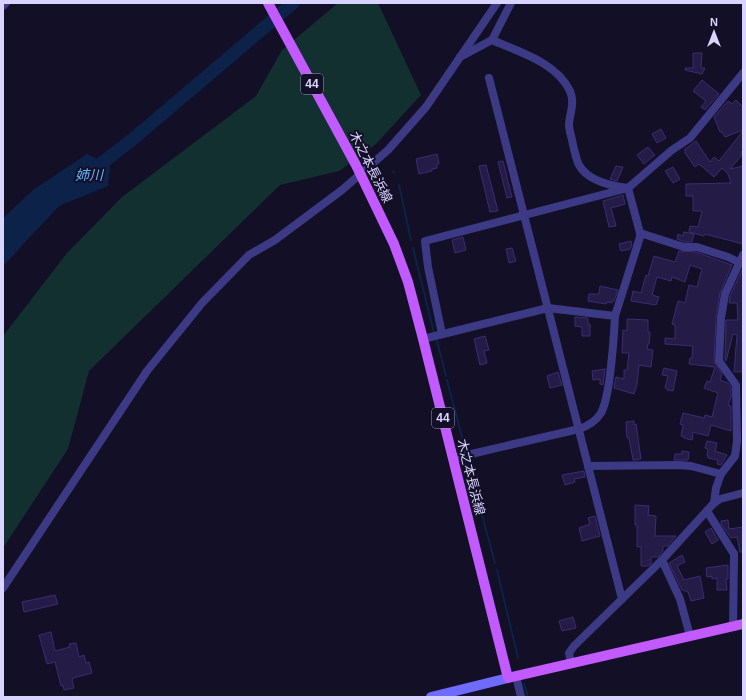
<svg xmlns="http://www.w3.org/2000/svg" width="746" height="700" viewBox="0 0 746 700" font-family="Arial,'Noto Sans JP',sans-serif">
<style>
.green{fill:#12302f}
.water{fill:#0c2248}
.lines{fill:none;stroke-linecap:round;stroke-linejoin:round}
.stream{stroke:#0c2248;stroke-width:2}
.river{stroke:#0c2248;stroke-width:13}
.building{fill:#241b47;stroke:#3b2d73}
.street{stroke:#3d3a85;stroke-width:8}
.secondary{stroke:#6f6bff;stroke-width:10}
.primary{stroke:#c25bff;stroke-width:10}
.labels{text-anchor:middle;dominant-baseline:central;stroke-width:4;stroke-linejoin:round;paint-order:stroke}
.shield{fill:#130f26;stroke:#9e99be;stroke-width:1}
.shield-label{font-size:12px;font-weight:bold;fill:#d9d4ff}
.street-label{font-size:13px;fill:#d9d4ff;stroke:#130f26}
.water-label{font-size:14px;font-style:italic;fill:#62b6ff;stroke:#130f26}
</style>
<rect width="100%" height="100%" fill="#130f26"/>
<path class="green" d="M338,3H378L421,95L375,145L339,171L280,185L89,371L68,449L3,548V336L67,253L122,197L256,96L282,50Z"/>
<path class="water" d="M87,154L110,166L108,186L59,206L3,266V218L33,190Z"/>
<g class="lines">
<g class="stream">
<path d="M393,171L394,173"/>
<path d="M399,185L411,240"/>
<path d="M413,248L434,333"/>
<path d="M437,341L446,376"/>
<path d="M447,380L466,452"/>
<path d="M467,460L495,563"/>
<path d="M497,570L518,658"/>
<path d="M524,684L528,697"/>
</g>
<path class="river" d="M90,172L133,139L293,3"/>
</g>
<g class="building">
<path d="M693,53H702L701,68H705L702,74L685,70V68H693Z"/>
<path d="M702,80L719,94L705,110L701,107L706,101L693,91Z"/>
<path d="M736,100L743,107V130L725,137L722,132H720L714,117L728,101L732,104Z"/>
<path d="M661,129L666,138L657,143L652,134Z"/>
<path d="M743,131V150L741,152L742,155L730,169L743,166V244L705,234L704,236L689,232L690,226L698,227L702,211H693V196H686V184L731,183L728,174L722,168L714,177L699,164L695,167L685,153V149L696,141L710,162L714,157L719,161Z"/>
<path d="M648,147L655,155L644,164L637,155Z"/>
<path d="M437,154L439,164H437V168L432,169V171L419,174L416,159Z"/>
<path d="M503,161L512,197L507,198L498,162Z"/>
<path d="M486,165L498,211L490,212L479,166Z"/>
<path d="M616,166L623,167L617,181L610,179Z"/>
<path d="M673,167L680,179L673,183L665,171Z"/>
<path d="M623,195L625,204L611,208L616,226L609,227L603,201Z"/>
<path d="M684,232L694,234L692,242H685L677,239L678,234L683,236Z"/>
<path d="M463,237L466,250L455,253L452,240Z"/>
<path d="M631,241L632,245L630,249L621,251L619,244Z"/>
<path d="M512,248L516,261L509,263L506,249Z"/>
<path d="M679,251L696,252L732,265L720,293L716,318L714,361L722,374L720,380L728,383L731,387V397L728,405L731,406V431L711,425L708,436L693,432L692,440L684,438V437L681,436L683,425L680,424L683,413L704,418L705,415L712,417L718,393L704,388L707,381L710,382L715,367L689,364L690,358H692L693,346L665,344V338L675,339V325L672,324L678,301L685,303L689,285L697,287L702,269L690,265L685,282L672,277L671,281L657,277L652,295L659,297L656,305L631,301L633,291L641,293L646,275L648,276L654,256L675,262Z"/>
<path d="M742,270H743V372H734L737,335L733,334L726,361L725,359L726,320H738L737,303H729L730,296Z"/>
<path d="M600,286L618,290L614,301H612V303L607,302L606,304L588,301L589,294H599Z"/>
<path d="M575,317L588,318V324H590V336H582V327L575,326Z"/>
<path d="M627,319L648,320V332H650L649,344H648L647,349L653,350L651,367L639,365L637,384L634,394L614,388L616,377L624,379V370H627L629,353H622L623,330L627,331Z"/>
<path d="M485,336L489,350L484,351L487,363L480,365L474,339Z"/>
<path d="M664,368L677,371L673,391L667,390V389L665,388L668,376L662,375Z"/>
<path d="M605,369L603,385L600,384V379L593,380L592,371Z"/>
<path d="M558,372L562,385L550,388L547,376Z"/>
<path d="M634,421V425L636,424L641,459L636,460H633L629,438H627L626,422Z"/>
<path d="M707,441L717,443L715,451L727,455L721,465L717,464L718,460L708,458V456H707L708,449L705,448Z"/>
<path d="M682,451L689,452L688,460H674L675,454H682Z"/>
<path d="M584,471L585,477L574,479L575,482L565,485L562,475Z"/>
<path d="M635,505L649,506L648,515L656,516L655,536H676L668,546H663V551L658,557H651V564L648,566H641V547H637V525H635Z"/>
<path d="M595,516L600,536L582,541L579,528L590,524L588,518Z"/>
<path d="M728,520L729,529L743,527V552H740L737,537L731,538L721,524V521Z"/>
<path d="M711,528L718,540L712,544L705,532Z"/>
<path d="M682,555L685,562L677,566L684,580L700,576L704,598L691,601L688,592L682,590L669,563Z"/>
<path d="M728,565V579H726L727,590H717V578L712,579V576L707,577L706,568Z"/>
<path d="M55,595L58,604L24,612L22,602Z"/>
<path d="M573,617L576,628L562,631L559,621Z"/>
<path d="M51,632L55,651L70,647L69,644L76,643L79,657L84,655L86,663L89,662L92,673L73,678V679L72,680L74,688L64,690L63,685L61,686L55,662L47,664L39,635Z"/>
</g>
<g class="lines">
<g class="street">
<path d="M3,6L6,3"/>
<path d="M492,40L511,3"/>
<path d="M460,57L492,40C519,52 556,62 570,91C575,102 570,113 569,124C569,131 572,138 573,145C575,152 576,159 579,165C588,181 611,186 628,188L640,233V237L615,316"/>
<path d="M489,78L622,599"/>
<path d="M640,233L684,247H697L728,257L740,263"/>
<path d="M442,334L428,267L425,241L628,188L672,150L690,138L743,73"/>
<path d="M423,339L548,308L615,316C614,338 612,360 609,383C607,393 606,404 601,413C596,421 588,426 579,429L454,458"/>
<path d="M588,466L679,465L691,466L721,474L735,456L737,441L736,385L719,361L721,318L725,294L743,255"/>
<path d="M714,503L716,488L721,474"/>
<path d="M707,511L734,554L733,627"/>
<path d="M662,560L680,599L690,636"/>
<path d="M3,588L147,371L202,303L249,255L275,240L342,190L388,150L426,107L497,3"/>
<path d="M571,663L569,653L574,646L662,560L714,503L720,499L743,493"/>
<path d="M516,676L521,697"/>
</g>
<path class="secondary" d="M431,697L508,678"/>
<path class="primary" d="M268,3L356,165L394,244L408,282L423,339L508,678L743,624"/>
</g>
<g class="labels">
<g class="shield">
<rect x="301" y="74" width="22" height="20" rx="3"/>
<rect x="432" y="408" width="22" height="20" rx="3"/>
</g>
<g class="shield-label">
<text x="312" y="84">44</text>
<text x="443" y="418">44</text>
</g>
<g class="street-label">
<text transform="translate(371 167) rotate(63)">木之本長浜線</text>
<text transform="translate(471 477) rotate(76)">木之本長浜線</text>
</g>
<g class="water-label">
<text x="89" y="175">姉川</text>
</g>
</g>
<rect width="746" height="700" fill="none" stroke="#d9d4ff" stroke-width="8"/>
<g transform="translate(714 32)" stroke="#130f26" stroke-width="3" paint-order="stroke">
<path d="M0-3L7 15L0 10L-7 15Z" fill="#d9d4ff"/>
<text y="-6" font-size="11" font-weight="bold" text-anchor="middle" fill="#d9d4ff">N</text>
</g>
</svg>
